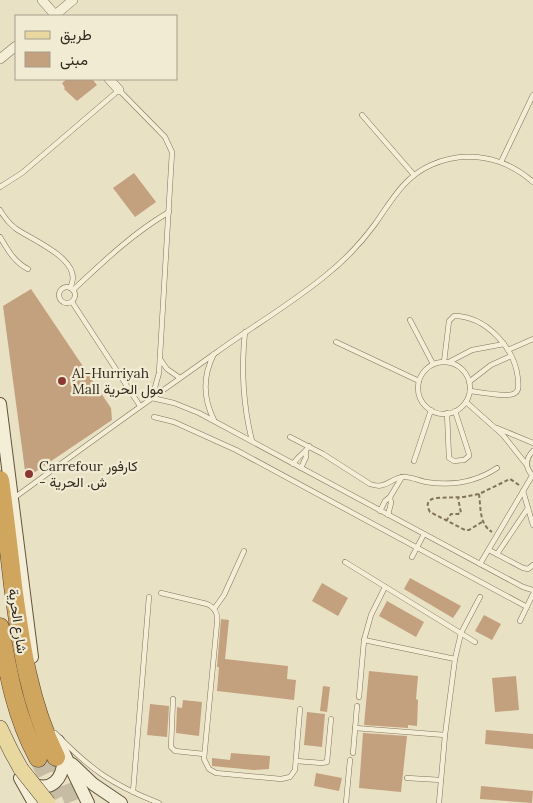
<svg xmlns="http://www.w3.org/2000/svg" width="533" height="803" viewBox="0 0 533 803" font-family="Lora,Vazirmatn,serif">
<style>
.building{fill:#c3a07e}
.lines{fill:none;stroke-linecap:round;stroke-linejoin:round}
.highway-tunnel{stroke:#c5bca3;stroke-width:18;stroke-dasharray:18 9;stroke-linecap:butt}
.lane-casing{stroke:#82735d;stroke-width:5.5}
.street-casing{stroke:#82735d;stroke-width:10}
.secondary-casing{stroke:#645440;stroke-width:14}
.primary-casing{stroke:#504130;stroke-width:16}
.highway-casing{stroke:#504130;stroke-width:19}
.path{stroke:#82735d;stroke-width:2;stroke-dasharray:4 2.5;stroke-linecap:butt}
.lane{stroke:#f5eed7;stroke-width:4.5}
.street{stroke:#f5eed7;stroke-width:9}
.secondary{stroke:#f5eed7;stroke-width:12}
.primary{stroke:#e9d7a0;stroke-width:15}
.highway{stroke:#d0a55e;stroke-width:18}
.primary-bridge-casing{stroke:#504130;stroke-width:16;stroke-linecap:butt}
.primary-bridge{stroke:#e9d7a0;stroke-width:15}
.poi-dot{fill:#8b3833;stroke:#f1ebd3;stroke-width:2}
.labels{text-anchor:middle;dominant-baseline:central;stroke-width:4.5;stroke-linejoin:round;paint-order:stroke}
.poi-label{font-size:14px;fill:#342a1f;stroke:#f1ebd3;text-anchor:start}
.street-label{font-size:14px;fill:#342a1f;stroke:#f1ebd3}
</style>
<rect width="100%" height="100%" fill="#e9e1c4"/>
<g class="building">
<path d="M67,79H92L97,85L77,101L64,89L65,88L62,83Z"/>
<path d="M134,173L156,202L135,217L113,188Z"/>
<path d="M31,289L111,408L112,420L26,478L3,306Z"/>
<path d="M410,578L461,606L453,618L404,589Z"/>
<path d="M322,583L348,598L338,616L312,601Z"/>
<path d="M387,601L424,622L416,637L379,616Z"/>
<path d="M484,615L501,624L492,640L475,631Z"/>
<path d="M221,619L229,620L225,659L288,666L287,679L296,680L294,700L217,691L219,667H217Z"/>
<path d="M369,671L418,676L416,699L418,700L417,726L408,725V728L364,725Z"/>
<path d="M516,676L519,710L495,712L492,678Z"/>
<path d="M323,686L330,687L327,712L320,711Z"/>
<path d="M183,700L202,702L199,736L176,733L177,707L182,708Z"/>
<path d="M150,704L169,706L167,737L147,735Z"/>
<path d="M307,712L325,714L322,747L304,745Z"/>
<path d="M486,730L533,734V749L485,744Z"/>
<path d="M363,733L407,736L401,792L359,788Z"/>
<path d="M231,753L270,756L269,769L254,770L212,766V758L230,760Z"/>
<path d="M316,773L342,778L339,791L314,786Z"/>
<path d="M481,786L533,791L532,803L480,799Z"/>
</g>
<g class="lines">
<g class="highway-tunnel">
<path d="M38,758L60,803"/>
<path d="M57,759L74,803"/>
</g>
<g class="lane-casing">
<g id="lane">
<path d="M362,115L414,175"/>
<path d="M501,162L533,95"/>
<path d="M0,187L22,173L119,90L165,137L172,152L159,373L152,398"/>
<path d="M0,210C4,217 9,223 15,228C31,240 86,260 70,288"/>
<path d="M0,237C8,250 14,262 28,269"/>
<circle cx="67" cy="295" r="8"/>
<path d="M73,290C104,261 133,233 169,212"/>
<path d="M72,302L140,406"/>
<path d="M410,320L433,364"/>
<path d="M245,332C241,369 243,405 252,441"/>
<path d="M336,342L419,381"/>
<path d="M508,350L533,339"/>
<path d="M214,354C202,377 203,398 214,420"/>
<path d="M160,359L167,369L180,378"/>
<path d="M444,362L449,321L454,316C486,316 515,348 518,379C518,383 520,390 515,393C510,398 478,392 470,391"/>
<path d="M449,362L472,350L504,344"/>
<circle cx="444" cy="388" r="26"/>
<path d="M469,382L491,365L511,356"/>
<path d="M152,398L174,403L199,413L523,587L533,590"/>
<path d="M466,402L503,435L526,464"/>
<path d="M447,413L449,458L454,461L464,460L469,456V454L455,411"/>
<path d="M154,417L174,422L236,450L527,607"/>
<path d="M497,428L533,443"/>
<path d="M290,437L323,454L370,484C387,490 390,478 403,477C411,476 418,481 426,482C451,486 476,482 497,468"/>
<path d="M533,451C525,459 525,468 533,476"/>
<path d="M414,461L431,410"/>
<path d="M293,464C298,456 305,453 309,446"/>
<path d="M301,468L306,457V451"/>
<path d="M523,491L533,525"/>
<path d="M14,498C81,449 149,400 217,352C253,326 291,304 325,276C344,261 361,243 375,224C392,200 404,177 431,165C466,149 505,157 533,182"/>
<path d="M380,511L385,501L390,497L402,477"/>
<path d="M388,515L391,503L390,497"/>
<path d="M489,550L523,568L528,569L533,565"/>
<path d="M497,554L528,508"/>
<path d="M412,557L424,534"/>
<path d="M345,562L475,642"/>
<path d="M480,564L532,476"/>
<path d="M161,593L207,604C216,608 218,614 217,623L204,759L209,769L216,773L281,779L290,777L295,770L300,709"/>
<path d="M214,609L224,595L244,551"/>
<path d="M520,621L533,594"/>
<path d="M364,640L455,659"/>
<path d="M359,697L364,640L371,615L385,587"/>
<path d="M173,699L171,747L175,751L204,754"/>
<path d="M355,728L445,735"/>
<path d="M55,733C90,769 112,785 159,803"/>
<path d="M353,753L357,706"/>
<path d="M296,761L322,763L327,762L331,719"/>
<path d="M407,778L441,780"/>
<path d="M133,792L149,597"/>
<path d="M346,803L350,760"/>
<path d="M439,803L445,735L455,659L461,633L480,597"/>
</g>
</g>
<g class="street-casing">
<g id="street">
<path d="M42,0L56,16"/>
<path d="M54,16L73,0"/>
<path d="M0,59L16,46"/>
<path d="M109,79L119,90"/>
</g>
</g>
<g class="secondary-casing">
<g id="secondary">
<path d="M0,404L32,657"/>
<path d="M58,741L88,803"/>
<path d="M72,764L93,784L121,803"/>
<path d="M20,778L34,803"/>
<path d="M29,782C51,795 65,778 63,755"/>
</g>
</g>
<g class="primary-casing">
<path id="primary" d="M0,728L11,751L21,769"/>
</g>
<g class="highway-casing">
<g id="highway">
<path d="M0,480C5,515 9,551 13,586C21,645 29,703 56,757"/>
<path d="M0,627C8,673 15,715 38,758"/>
</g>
</g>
<g class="path">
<path d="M479,494C481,508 479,524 492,532"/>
<path d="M446,521L451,514H458L461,513L458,498"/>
<path d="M482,522L469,530H465L430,512C426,505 427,500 435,498L464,497L479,494L510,479L519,485"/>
</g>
<use href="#lane" class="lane"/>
<use href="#street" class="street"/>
<use href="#secondary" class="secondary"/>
<use href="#primary" class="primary"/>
<use href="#highway" class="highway"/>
<g class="primary-bridge-casing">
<path id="primary-bridge" d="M21,769L48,803"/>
</g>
<use href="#primary-bridge" class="primary-bridge"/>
</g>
<g class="poi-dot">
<circle cx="62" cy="381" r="5"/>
<circle cx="29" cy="474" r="5"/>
</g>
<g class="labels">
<g class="poi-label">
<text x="72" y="373">ِAl-Hurriyah<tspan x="72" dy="16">Mall مول الحرية</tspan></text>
<text x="39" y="466">Carrefour كارفور<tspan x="39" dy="16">- ش. الحرية</tspan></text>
</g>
<g class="street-label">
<text transform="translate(18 621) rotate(82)">شارع الحرية</text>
</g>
</g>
<rect x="15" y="15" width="162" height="65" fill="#f1ebd3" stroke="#a59e8b"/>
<rect x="25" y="31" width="25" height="8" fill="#e9d7a0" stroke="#a59e8b"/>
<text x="60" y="40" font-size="15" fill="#342a1f">طريق</text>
<rect x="25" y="52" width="25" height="15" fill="#c3a07e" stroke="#a59e8b"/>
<text x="60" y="65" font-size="15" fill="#342a1f">مبنى</text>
</svg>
